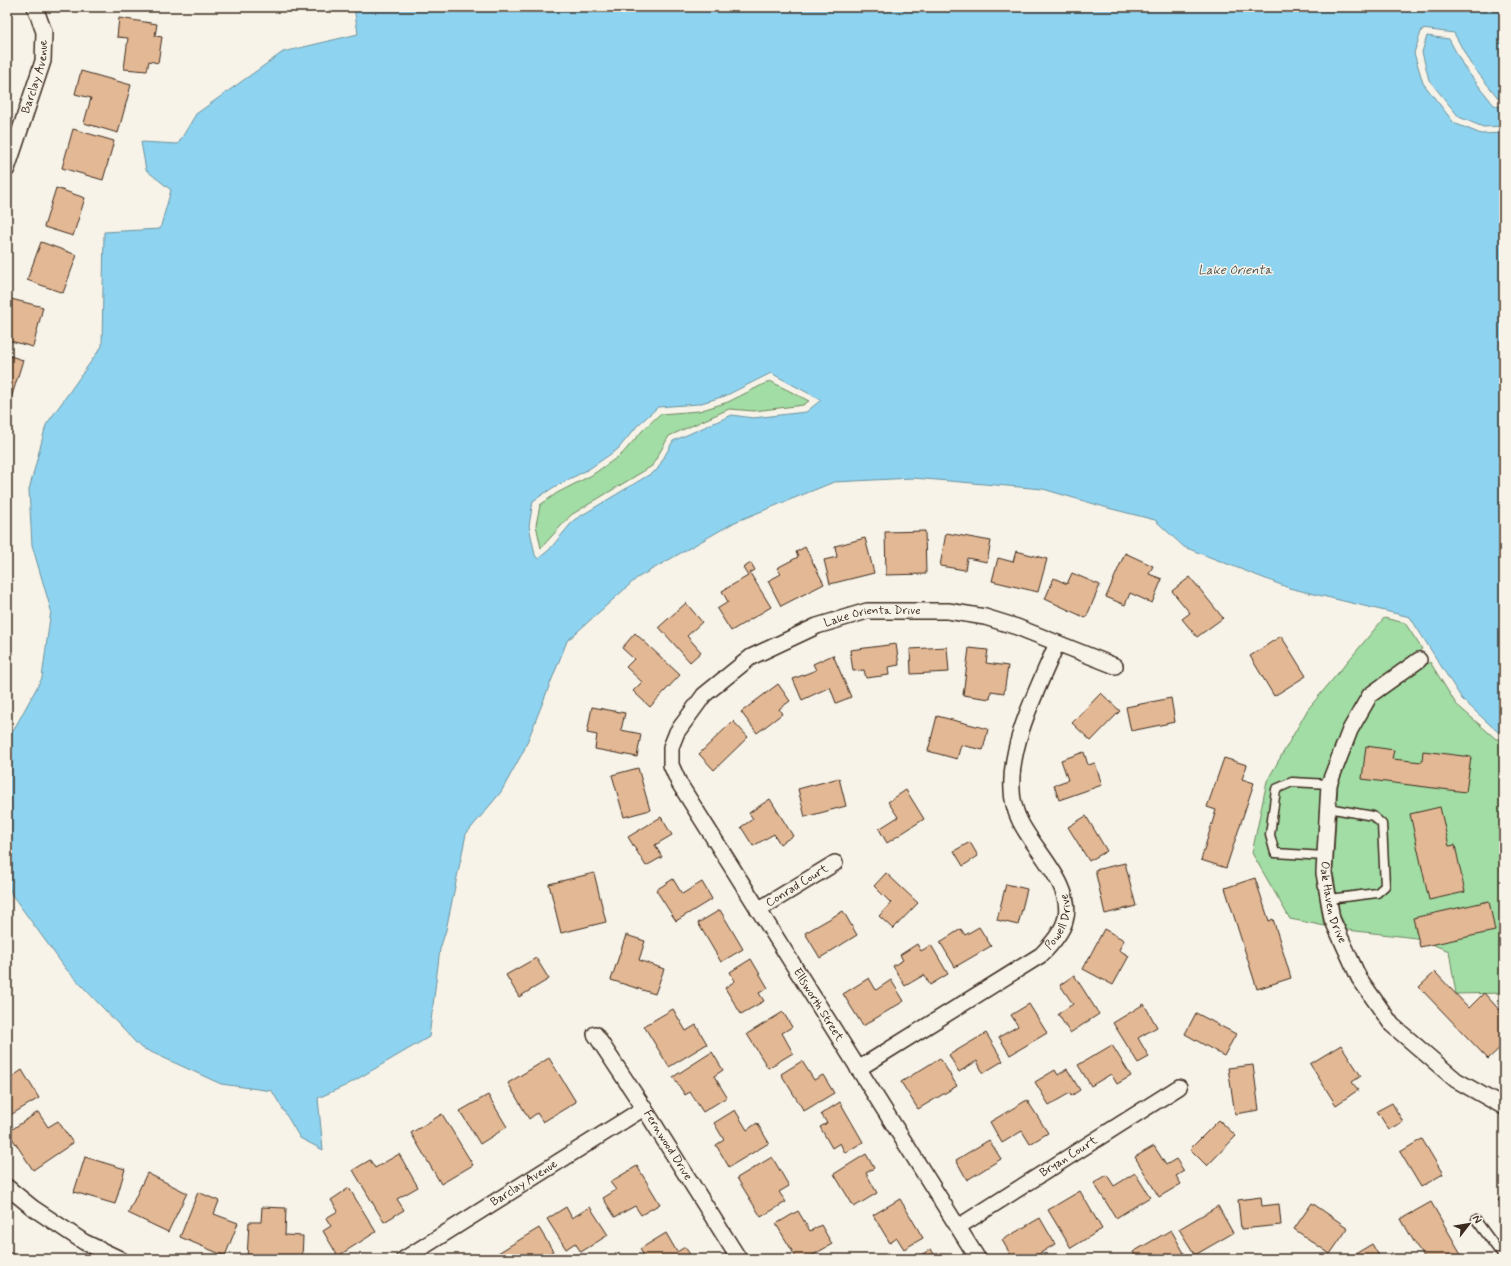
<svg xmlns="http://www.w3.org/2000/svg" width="1511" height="1266" viewBox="0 0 1511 1266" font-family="Mynerve,sans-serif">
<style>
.green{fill:#a1dda4;stroke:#6e8461}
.water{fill:#8ed4f0;stroke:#6d909c;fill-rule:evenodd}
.building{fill:#e3b894;stroke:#3b2a1e}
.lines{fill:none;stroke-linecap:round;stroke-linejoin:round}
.service-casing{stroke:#3b2a1e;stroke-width:11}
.minor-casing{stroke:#3b2a1e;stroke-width:18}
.service{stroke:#f7f3e8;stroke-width:8}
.minor{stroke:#f7f3e8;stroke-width:15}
.labels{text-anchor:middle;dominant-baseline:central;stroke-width:3;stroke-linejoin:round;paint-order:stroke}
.street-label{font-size:12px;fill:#3b2a1e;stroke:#f7f3e8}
.water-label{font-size:13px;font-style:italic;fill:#505452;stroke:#f7f3e8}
</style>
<rect width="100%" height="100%" fill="#f7f3e8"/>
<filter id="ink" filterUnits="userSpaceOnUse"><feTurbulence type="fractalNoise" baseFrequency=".025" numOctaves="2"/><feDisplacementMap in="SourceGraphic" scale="8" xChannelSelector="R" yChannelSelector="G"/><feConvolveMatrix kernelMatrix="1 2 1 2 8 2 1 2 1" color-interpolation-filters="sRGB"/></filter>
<g filter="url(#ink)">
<g class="green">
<path d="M770,381L809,401L803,405L779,408L754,411L729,409L669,436L652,466L571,515L541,548L536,525L540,505L557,493L592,475L622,454L643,430L660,414L699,411L728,402Z"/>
<path d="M1384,618L1405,623L1422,649L1363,692L1342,728L1321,782L1316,873L1323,921L1325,926L1290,919L1252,853L1267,781L1308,709Z"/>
<path d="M1430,662L1456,704L1496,739H1504V993L1456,994L1449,951L1416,938L1347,930L1340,915L1333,871L1338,784L1358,732L1377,700Z"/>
</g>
<g class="water">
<path d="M354,7H1484L1504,13V100L1499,99L1470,63L1454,33L1422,29L1414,53L1423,83L1454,123L1481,134L1504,133V733H1499L1462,699L1410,617L1289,588L1184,547L1155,520L1108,508L1043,489L913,478L834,482L735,522L637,578L567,641L524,750L501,792L466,834L446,930L440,949L429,1037L347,1085L318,1098L323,1150L300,1138L272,1091L221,1084L140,1047L66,969L12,895L7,882V742L42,678L51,610L32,545L29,490L46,425L102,346L104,232L160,229L171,190L146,170L141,142L178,144L196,114L283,52L358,34ZM771,373L821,400L806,412L753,418L732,415L673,441L657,470L574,520L549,550L538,559L535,555L529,526L533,501L554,487L589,469L618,449L638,425L658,407L698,404L725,396Z"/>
<path d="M1427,36L1449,39L1464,67L1493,104L1496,106L1504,107V126L1483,127L1459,117L1429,80L1422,52Z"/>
</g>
<g class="building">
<path d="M119,18L157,24L155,36L162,37L158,63L149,61L147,71L124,69L128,38L117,37Z"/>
<path d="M81,71L131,85L118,133L84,123L91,98L75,94Z"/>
<path d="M73,129L114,141L103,180L62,168Z"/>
<path d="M56,188L85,198L73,236L44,227Z"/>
<path d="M41,242L77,255L63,293L27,280Z"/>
<path d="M7,298L43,307L33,347L7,340L9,322L7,321Z"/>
<path d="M7,355L23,360L8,408H7Z"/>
<path d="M7,418L11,419L7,435Z"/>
<path d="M925,531L926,574L886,575L885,532Z"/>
<path d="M946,533L991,541L987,562L967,558L965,570L940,566Z"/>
<path d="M865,538L874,573L830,584L824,560L837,557L835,546Z"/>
<path d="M805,547L824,584L781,606L768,581L781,574L777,568L798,557L796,552Z"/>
<path d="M1016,551L1047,559L1038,592L992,581L998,558L1013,562Z"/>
<path d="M1125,553L1153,566L1149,574L1162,579L1152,603L1130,593L1125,605L1106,597Z"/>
<path d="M751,563L755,570L750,573L771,607L731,631L717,609L728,602L722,591L748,576L743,568Z"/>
<path d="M1072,573L1100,585L1086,618L1045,599L1054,578L1067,584Z"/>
<path d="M1190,577L1223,618L1197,637L1182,619L1190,613L1172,591Z"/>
<path d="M686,603L702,622L687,636L701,652L690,662L659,627Z"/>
<path d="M635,633L680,675L650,707L633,691L642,682L626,667L634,659L622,648Z"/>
<path d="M1281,636L1306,676L1274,696L1250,656Z"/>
<path d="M896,644L899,665L888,667L889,675L866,678L864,670L853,671L850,650Z"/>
<path d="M947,647L949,672L911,674L910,649Z"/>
<path d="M969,648L988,650L986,663L1008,666L1004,693L991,691L990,699L963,695Z"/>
<path d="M833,655L851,697L836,703L830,687L802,700L793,679L816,670L813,664Z"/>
<path d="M778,684L790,701L779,709L782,714L757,733L741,712Z"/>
<path d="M1101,693L1120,711L1091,741L1072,723Z"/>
<path d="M1171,698L1175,722L1131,731L1126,707Z"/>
<path d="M592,707L625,713L621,730L641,734L637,757L595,749L597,735L587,733Z"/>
<path d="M937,716L988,729L983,750L961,745L957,759L928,751Z"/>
<path d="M733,721L748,737L714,770L699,754Z"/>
<path d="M1366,746L1394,750L1392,759L1422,762L1423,751L1471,757L1466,792L1362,779Z"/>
<path d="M1084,752L1088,765L1095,763L1102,785L1059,800L1054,785L1068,780L1061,760Z"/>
<path d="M1224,758L1247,765L1242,779L1254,783L1226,868L1201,860L1216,810L1207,807Z"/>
<path d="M638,768L650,810L624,817L612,775Z"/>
<path d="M839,778L846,806L805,817L798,789Z"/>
<path d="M906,790L924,819L887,843L879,829L898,817L888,802Z"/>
<path d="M770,799L793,836L780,844L774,834L753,846L741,827L753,819L749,813Z"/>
<path d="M1440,807L1449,846L1455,845L1465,892L1429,900L1410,814Z"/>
<path d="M1086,816L1107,851L1089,861L1068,827Z"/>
<path d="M661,817L672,835L655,845L662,857L646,866L628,837Z"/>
<path d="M970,842L978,856L963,866L954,851Z"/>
<path d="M1125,863L1136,906L1105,914L1095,870Z"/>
<path d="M594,873L606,922L561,933L549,884Z"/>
<path d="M886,873L918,903L893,929L879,916L891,903L874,886Z"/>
<path d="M1255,878L1269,921L1273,919L1291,978L1257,989L1225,888Z"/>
<path d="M673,879L682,894L702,882L712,899L676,921L656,890Z"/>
<path d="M1006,884L1027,889L1018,925L997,920Z"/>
<path d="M1489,901L1495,931L1420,947L1413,918Z"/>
<path d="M720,910L743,949L721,962L698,923Z"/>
<path d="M843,911L857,935L820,958L805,933Z"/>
<path d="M979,927L991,946L955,967L940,942L961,929L965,935Z"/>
<path d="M1104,929L1124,940L1119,950L1129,956L1113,985L1083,969Z"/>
<path d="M626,935L645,941L639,960L664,969L655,994L611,980Z"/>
<path d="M917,944L921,951L931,945L948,974L930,985L924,975L905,986L893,966L903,960L900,955Z"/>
<path d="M536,958L549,979L519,997L506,975Z"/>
<path d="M751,959L768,988L759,993L764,1001L741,1014L725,988L735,981L730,972Z"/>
<path d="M1435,972L1469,1008L1484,993L1504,1015V1044L1488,1059L1419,987Z"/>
<path d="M1074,975L1099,1014L1070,1033L1058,1014L1073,1004L1060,985Z"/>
<path d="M869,978L876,990L891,980L904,1001L863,1026L843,994Z"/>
<path d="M1029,1004L1047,1033L1010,1055L999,1037L1018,1026L1011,1015Z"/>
<path d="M1144,1004L1157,1027L1138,1038L1149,1057L1138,1063L1113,1023Z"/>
<path d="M673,1009L686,1031L696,1025L707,1044L669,1067L644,1026Z"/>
<path d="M783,1012L792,1027L782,1033L793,1053L768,1068L747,1034Z"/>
<path d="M1196,1013L1236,1034L1224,1056L1185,1034Z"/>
<path d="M986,1033L1003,1061L983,1073L977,1061L959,1072L949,1055Z"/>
<path d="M1112,1045L1131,1076L1117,1084L1111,1074L1091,1086L1078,1065Z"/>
<path d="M1341,1045L1361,1076L1352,1082L1358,1090L1336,1105L1310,1064Z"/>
<path d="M712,1052L723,1070L714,1076L727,1097L703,1112L690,1092L685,1095L673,1077Z"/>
<path d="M549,1058L576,1102L543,1122L537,1113L529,1119L508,1083Z"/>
<path d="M940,1058L957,1086L918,1109L901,1082Z"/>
<path d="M802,1061L814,1080L823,1075L834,1093L804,1111L781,1074Z"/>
<path d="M1253,1065L1259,1110L1235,1114L1228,1068Z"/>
<path d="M7,1069L12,1077L22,1070L39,1098L7,1117Z"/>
<path d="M1067,1069L1080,1090L1071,1096L1070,1093L1049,1105L1035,1082L1055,1070L1058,1075Z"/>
<path d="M488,1095L507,1127L480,1144L460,1111Z"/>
<path d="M1027,1100L1048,1133L1030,1144L1022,1131L1002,1143L990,1122Z"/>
<path d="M840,1102L863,1142L845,1153L840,1143L832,1148L820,1127L827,1123L821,1114Z"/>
<path d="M1392,1103L1403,1122L1389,1130L1377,1111Z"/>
<path d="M735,1110L747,1130L757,1123L769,1143L729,1167L716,1145L724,1140L714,1123Z"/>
<path d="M38,1112L48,1127L58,1121L73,1143L33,1170L8,1132Z"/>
<path d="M442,1114L473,1165L441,1184L411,1133Z"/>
<path d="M1219,1120L1236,1136L1207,1166L1190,1149Z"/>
<path d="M1422,1139L1443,1174L1421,1187L1400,1152Z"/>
<path d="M989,1140L1001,1159L967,1180L956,1160Z"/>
<path d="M1154,1146L1166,1165L1176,1159L1184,1171L1176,1176L1181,1184L1159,1197L1135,1157Z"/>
<path d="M399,1154L418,1187L397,1199L404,1210L384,1222L353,1170L370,1160L375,1168Z"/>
<path d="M866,1154L874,1168L866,1173L877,1193L854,1207L834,1174Z"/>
<path d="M85,1157L125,1169L115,1204L74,1192Z"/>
<path d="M772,1157L789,1186L779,1192L786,1202L761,1217L737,1178Z"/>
<path d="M637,1166L660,1204L641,1215L635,1206L615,1217L603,1198L616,1190L610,1182Z"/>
<path d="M147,1173L187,1193L168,1232L128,1213Z"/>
<path d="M1135,1173L1150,1197L1116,1218L1094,1183L1107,1175L1114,1186Z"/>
<path d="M349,1188L376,1232L338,1256L323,1231L331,1226L326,1218L338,1211L331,1200Z"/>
<path d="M1080,1191L1102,1229L1071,1248L1048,1210Z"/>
<path d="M198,1192L219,1201L214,1214L238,1223L225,1256L180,1237Z"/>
<path d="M1504,1194V1207L1498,1200Z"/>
<path d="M1261,1197L1262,1206L1279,1204L1281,1225L1241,1229L1238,1200Z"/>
<path d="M900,1199L923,1238L904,1249L897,1238L890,1243L873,1215Z"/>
<path d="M1431,1202L1464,1259H1424L1401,1219Z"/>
<path d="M1312,1203L1348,1228L1330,1254L1294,1229Z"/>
<path d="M1218,1206L1233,1233L1195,1255L1179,1229Z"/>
<path d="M262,1207L286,1208L285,1235L303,1236L302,1259H247L249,1222H261Z"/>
<path d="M566,1207L572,1218L590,1207L608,1235L581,1252L575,1243L566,1249L547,1219Z"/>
<path d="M798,1211L810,1231L821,1225L832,1244L806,1259H797L776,1224Z"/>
<path d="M1040,1218L1055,1244L1031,1259H1013L1002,1240Z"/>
<path d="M539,1228L553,1251L543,1257L545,1259H502L498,1253Z"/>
<path d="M1171,1230L1184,1253L1173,1259H1137L1133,1252Z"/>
<path d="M666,1233L677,1252L685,1247L693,1259H646L640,1249Z"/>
<path d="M1372,1244L1381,1259H1347Z"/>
<path d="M931,1249L937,1259H914Z"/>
<path d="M7,1251L21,1259H7Z"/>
</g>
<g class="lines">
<g class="service-casing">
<g id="service">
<path d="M1328,808L1373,816L1382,824L1385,886L1377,893L1329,899"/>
<path d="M1325,856L1275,853L1270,835L1276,789L1292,782L1329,784"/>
<path d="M1476,1220L1504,1258"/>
</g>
</g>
<g class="minor-casing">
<g id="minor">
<path id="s1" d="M7,169L43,61L44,32L35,7"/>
<path id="s2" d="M1419,660L1370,695L1350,730L1329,784L1324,873L1332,919L1359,978L1392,1025L1456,1080L1504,1107"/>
<path id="s3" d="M758,910L835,863"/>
<path id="s4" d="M595,1034L644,1108L739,1259"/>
<path id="s5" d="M858,1069L1041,955C1051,945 1061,934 1065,921C1076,886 1032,849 1019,819C1015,811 1012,798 1012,790C1009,742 1039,687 1057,643"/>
<path d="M7,1187L33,1208L84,1242L120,1259"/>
<path id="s6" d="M958,1227L1179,1087"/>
<path id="s7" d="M404,1259L644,1108"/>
<path id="s8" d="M978,1259L679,783L671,765V747L677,732L704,695L751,657L817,626L867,611H948L985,617L1017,627L1115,666"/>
</g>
</g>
<use href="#service" class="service"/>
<use href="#minor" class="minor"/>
</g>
</g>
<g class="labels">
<g class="street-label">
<text stroke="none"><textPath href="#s1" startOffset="97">Barclay Avenue</textPath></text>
<text stroke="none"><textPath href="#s8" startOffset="852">Lake Orienta Drive</textPath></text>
<text stroke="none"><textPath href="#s3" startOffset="46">Conrad Court</textPath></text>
<text stroke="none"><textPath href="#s2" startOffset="278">Oak Haven Drive</textPath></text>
<text stroke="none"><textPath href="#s5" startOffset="255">Powell Drive</textPath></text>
<text transform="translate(818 1005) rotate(58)">Ellsworth Street</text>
<text stroke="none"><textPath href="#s4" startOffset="133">Fernwood Drive</textPath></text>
<text stroke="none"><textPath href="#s6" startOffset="131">Bryan Court</textPath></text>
<text stroke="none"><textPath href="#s7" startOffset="142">Barclay Avenue</textPath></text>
</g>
<g class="water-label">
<text x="1235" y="270">Lake Orienta</text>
</g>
</g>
<rect width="1511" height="1266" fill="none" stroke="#f7f3e8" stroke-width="24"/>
<rect x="12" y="12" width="1487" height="1242" fill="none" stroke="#3b2a1e" stroke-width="1.5" filter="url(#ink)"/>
<g transform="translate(1469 1224) rotate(59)" stroke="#f7f3e8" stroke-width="3" paint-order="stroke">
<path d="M0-3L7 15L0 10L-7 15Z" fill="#3b2a1e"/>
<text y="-6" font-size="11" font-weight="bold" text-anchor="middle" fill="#3b2a1e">N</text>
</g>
</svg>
